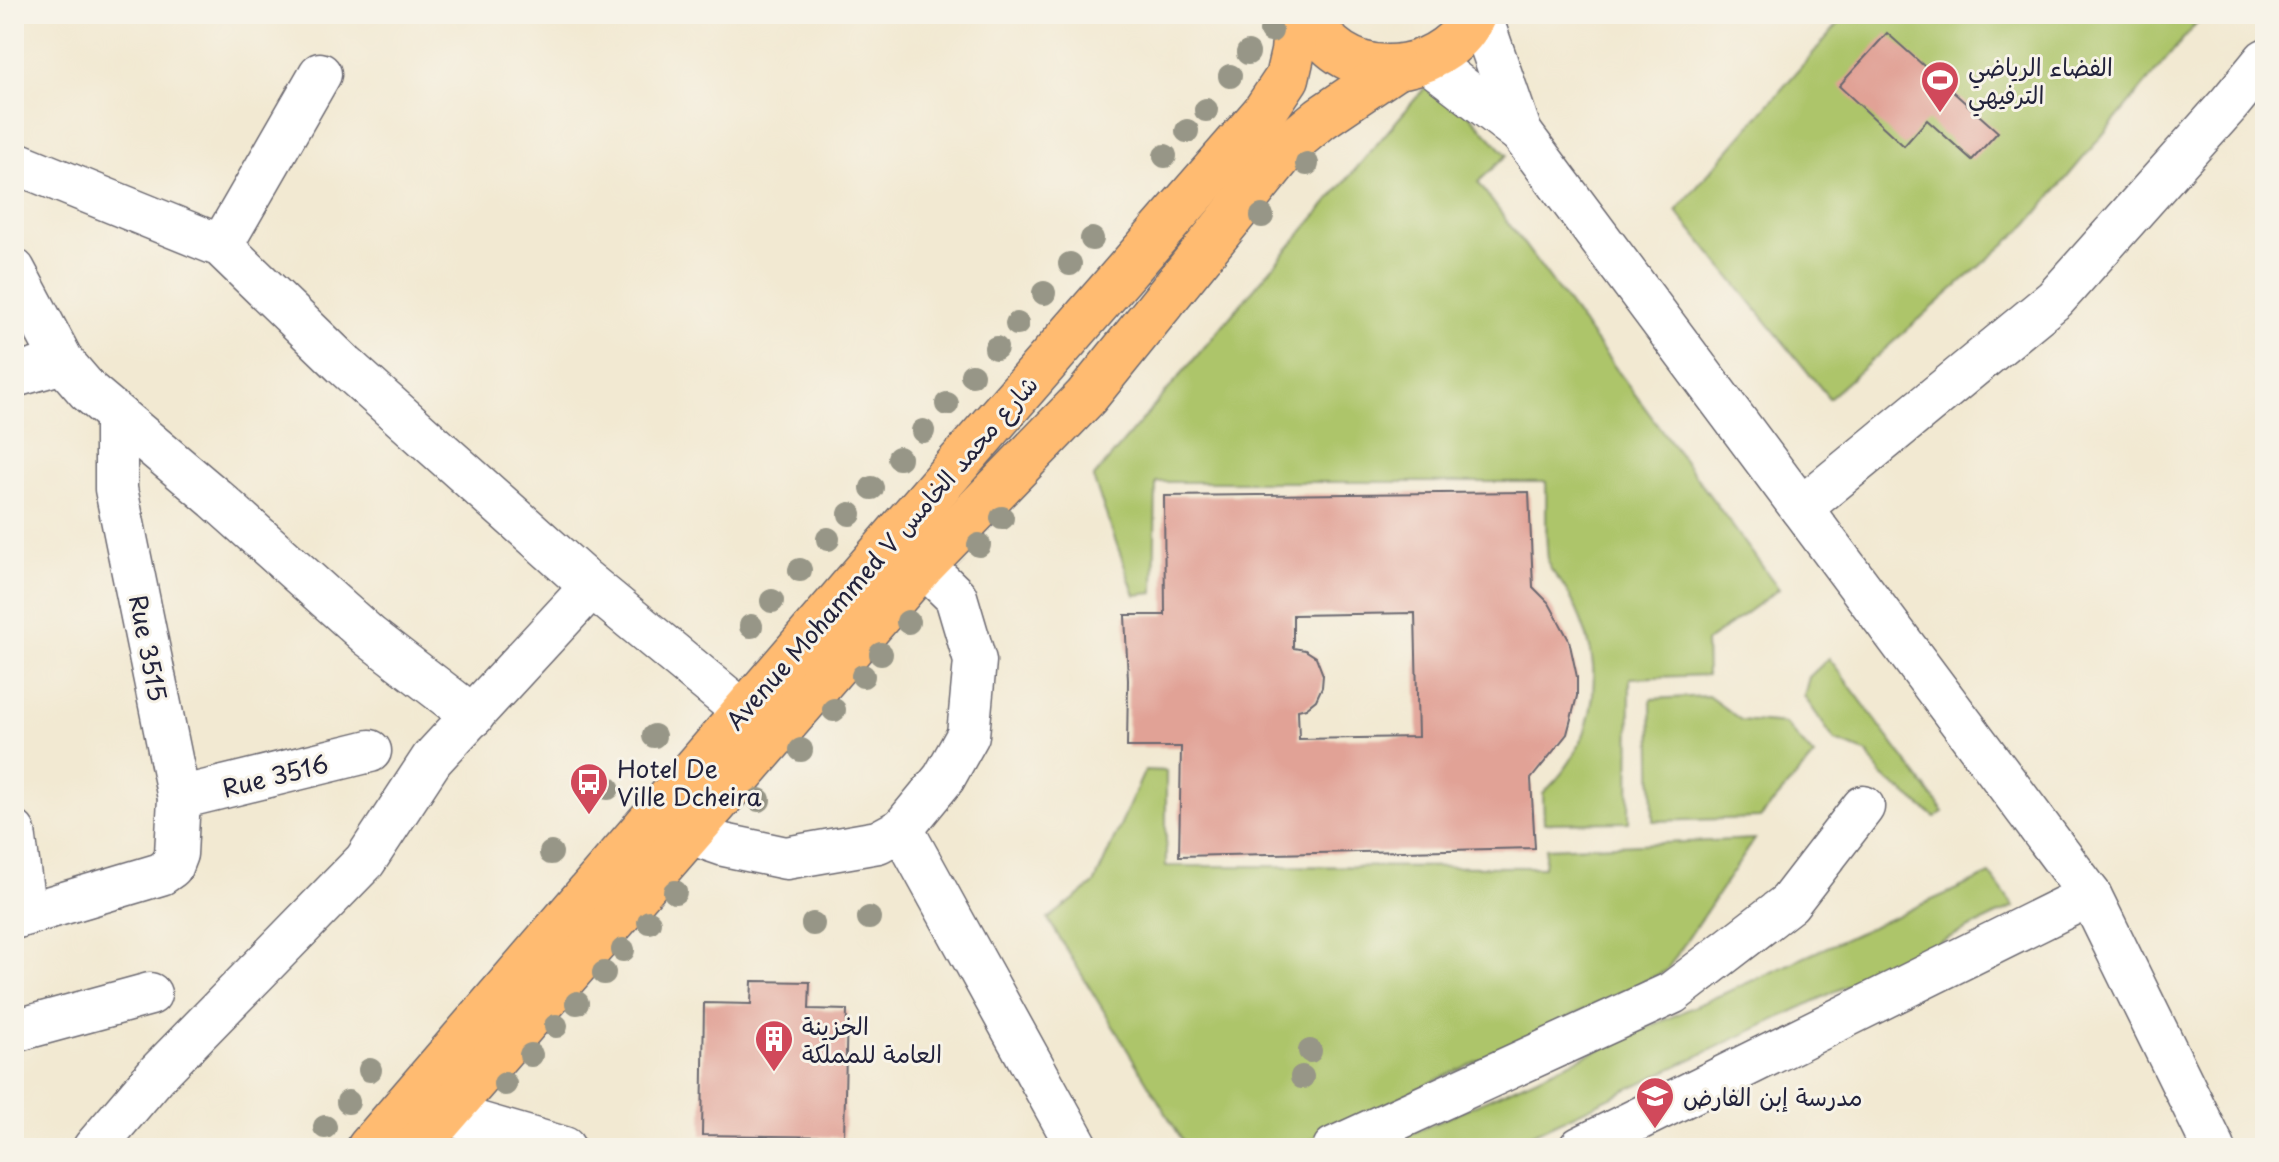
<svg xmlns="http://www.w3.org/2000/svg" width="2279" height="1162" viewBox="0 0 2279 1162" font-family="'Playpen Sans','Playpen Sans Arabic',sans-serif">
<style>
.green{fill:#adc56a;stroke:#687452;stroke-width:2}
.building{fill:#e1a296;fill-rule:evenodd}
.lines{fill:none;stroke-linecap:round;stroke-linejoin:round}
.minor-casing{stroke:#6b6870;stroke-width:45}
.major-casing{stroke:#6b6870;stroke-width:47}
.minor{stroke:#fff;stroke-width:42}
.major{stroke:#ffbb71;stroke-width:44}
.tree{fill:#979687}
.labels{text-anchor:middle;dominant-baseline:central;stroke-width:6;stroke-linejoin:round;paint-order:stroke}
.poi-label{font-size:24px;fill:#22223b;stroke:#f7f3e8;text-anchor:start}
.street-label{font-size:24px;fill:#22223b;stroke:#f7f3e8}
</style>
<rect width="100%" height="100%" fill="#f7f3e8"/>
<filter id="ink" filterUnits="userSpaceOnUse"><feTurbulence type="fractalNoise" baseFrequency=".0125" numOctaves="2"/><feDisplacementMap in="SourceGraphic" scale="16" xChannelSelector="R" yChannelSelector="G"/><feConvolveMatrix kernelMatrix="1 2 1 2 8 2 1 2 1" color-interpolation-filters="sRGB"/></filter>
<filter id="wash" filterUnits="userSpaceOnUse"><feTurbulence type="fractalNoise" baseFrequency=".006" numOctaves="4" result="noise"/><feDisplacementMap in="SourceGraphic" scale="32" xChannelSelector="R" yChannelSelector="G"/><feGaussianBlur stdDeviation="1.8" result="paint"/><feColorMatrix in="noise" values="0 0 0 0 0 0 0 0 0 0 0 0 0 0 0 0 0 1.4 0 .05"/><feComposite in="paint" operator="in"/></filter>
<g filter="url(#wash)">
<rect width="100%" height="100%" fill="#f2e9d2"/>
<g class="green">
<path d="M1847,14H2204L2028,224L1829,398L1676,211Z"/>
<path d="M1434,77L1507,155L1478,182L1779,589L1706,642L1707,675L1630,678L1629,822L1544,823L1543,793C1592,749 1607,681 1581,620C1576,607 1569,594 1561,582C1558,578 1553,573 1550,568C1544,555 1547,500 1546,482H1156L1154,593L1135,595L1093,478Z"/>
<path d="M1829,658L1944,812L1935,817L1881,775L1868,753L1835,741L1804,696L1809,677Z"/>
<path d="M1708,696L1741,720L1785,724L1814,756L1760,818L1653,821L1651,699Z"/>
<path d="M1145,770L1166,771V866L1544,867L1546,848L1755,839L1666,971L1294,1148H1187L1048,919L1094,884Z"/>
<path d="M1990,874L2014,907L1503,1148H1379Z"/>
</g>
<g id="blocks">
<g class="building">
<path d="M1887,33L1998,132L1972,160L1927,120L1904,146L1839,86Z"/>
<path d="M1529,492L1533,587L1549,603L1569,640L1577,677V696L1567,734L1531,779L1535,848L1179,856L1181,747H1127L1128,680L1125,615H1165L1164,496ZM1415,613L1418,737L1299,739L1298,710L1306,708L1316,700L1322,687L1323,675L1316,657L1305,650L1293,648V615Z"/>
<path d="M752,981L810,982L809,1009L847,1010L844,1137L702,1135L704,1003L751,1004Z"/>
</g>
</g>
</g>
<g filter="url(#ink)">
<use href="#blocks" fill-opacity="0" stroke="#6b6870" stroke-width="2"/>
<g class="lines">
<g class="minor-casing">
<g id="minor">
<path d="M1480,14L1521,133"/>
<path d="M1426,60L1521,133L2090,895L2214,1148"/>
<path d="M14,162L221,246L344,365L583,579L744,712"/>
<path d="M221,246L320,74"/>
<path d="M14,270L63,362L88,391L216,499L369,636L473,716"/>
<path d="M14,376L63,362"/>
<path d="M1801,508L2055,299L2229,104L2265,60"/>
<path d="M179,798L370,751"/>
<path d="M902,829L1078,1148"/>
<path d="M14,832L25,914"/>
<path d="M692,834L724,845L786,858L878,842L902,829L944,778L968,735L975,661L956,597L923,565"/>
<path d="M14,918L161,874L171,867L176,854L179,798L116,489V417"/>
<path d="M14,1031L150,994"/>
<path d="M447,1114L564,1148"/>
<path d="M94,1148L157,1074L365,861L432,759L591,587"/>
<path d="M1334,1148L1672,993L1789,903L1863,807"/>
<path d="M1580,1148L2090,895"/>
</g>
</g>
<g class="major-casing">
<g id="major">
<path d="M1307,14C1310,24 1318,31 1324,39C1366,87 1449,70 1474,14"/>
<path d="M369,1148L897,534L1263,114L1287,78L1293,52L1296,14"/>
<path d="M416,1148L923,565L1086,397L1291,143L1321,118L1395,68"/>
</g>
</g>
<use href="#minor" class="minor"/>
<use href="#major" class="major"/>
</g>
<g class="tree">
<circle cx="1271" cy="31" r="12"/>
<circle cx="1248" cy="53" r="12"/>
<circle cx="1230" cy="76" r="12"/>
<circle cx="1206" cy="110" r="12"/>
<circle cx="1187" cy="131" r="12"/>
<circle cx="1165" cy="156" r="12"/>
<circle cx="1307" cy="164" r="12"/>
<circle cx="1262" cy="216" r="12"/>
<circle cx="1092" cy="239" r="12"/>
<circle cx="1070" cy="264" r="12"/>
<circle cx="1044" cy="293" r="12"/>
<circle cx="1017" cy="324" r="12"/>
<circle cx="996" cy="348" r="12"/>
<circle cx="972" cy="375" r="12"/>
<circle cx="947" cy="404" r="12"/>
<circle cx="923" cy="431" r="12"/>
<circle cx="899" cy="458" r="12"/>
<circle cx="872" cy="488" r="12"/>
<circle cx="850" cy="514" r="12"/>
<circle cx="1002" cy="518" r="12"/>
<circle cx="828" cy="539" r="12"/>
<circle cx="979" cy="545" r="12"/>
<circle cx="800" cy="570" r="12"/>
<circle cx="772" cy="601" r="12"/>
<circle cx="908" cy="622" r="12"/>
<circle cx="751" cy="626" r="12"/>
<circle cx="881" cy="654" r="12"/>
<circle cx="863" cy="676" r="12"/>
<circle cx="834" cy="710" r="12"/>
<circle cx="654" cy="736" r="12"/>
<circle cx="801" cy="750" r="12"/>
<circle cx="608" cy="788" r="12"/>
<circle cx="759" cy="800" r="12"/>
<circle cx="551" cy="853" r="12"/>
<circle cx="675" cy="892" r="12"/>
<circle cx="869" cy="918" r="12"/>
<circle cx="649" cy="922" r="12"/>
<circle cx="813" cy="924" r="12"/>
<circle cx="623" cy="950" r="12"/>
<circle cx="604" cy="973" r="12"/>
<circle cx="577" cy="1003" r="12"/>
<circle cx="556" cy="1026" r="12"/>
<circle cx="1310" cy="1051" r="12"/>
<circle cx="531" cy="1055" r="12"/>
<circle cx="370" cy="1070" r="12"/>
<circle cx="1302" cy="1077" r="12"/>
<circle cx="505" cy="1084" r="12"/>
<circle cx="348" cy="1102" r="12"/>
<circle cx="325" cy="1127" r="12"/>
</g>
</g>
<defs>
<g id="stadium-pin" transform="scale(2)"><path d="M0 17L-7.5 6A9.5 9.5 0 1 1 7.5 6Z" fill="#d1495b" stroke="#f7f3e8"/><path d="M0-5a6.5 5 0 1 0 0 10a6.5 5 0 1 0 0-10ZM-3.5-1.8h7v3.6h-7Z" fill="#fff"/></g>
<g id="bus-pin" transform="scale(2)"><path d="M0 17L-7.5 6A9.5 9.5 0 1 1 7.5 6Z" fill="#d1495b" stroke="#f7f3e8"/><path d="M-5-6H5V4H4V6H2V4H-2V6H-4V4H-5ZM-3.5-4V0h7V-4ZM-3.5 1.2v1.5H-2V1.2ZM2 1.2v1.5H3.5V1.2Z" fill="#fff"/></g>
<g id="building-pin" transform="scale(2)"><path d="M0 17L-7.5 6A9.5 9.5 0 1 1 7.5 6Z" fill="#d1495b" stroke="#f7f3e8"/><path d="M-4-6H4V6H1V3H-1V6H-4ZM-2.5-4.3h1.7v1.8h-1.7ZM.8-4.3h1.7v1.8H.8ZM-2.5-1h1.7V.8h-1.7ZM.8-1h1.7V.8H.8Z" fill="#fff"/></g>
<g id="school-pin" transform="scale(2)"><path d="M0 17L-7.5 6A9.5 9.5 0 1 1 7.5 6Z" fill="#d1495b" stroke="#f7f3e8"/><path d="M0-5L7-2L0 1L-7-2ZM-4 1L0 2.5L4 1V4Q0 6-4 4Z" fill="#fff"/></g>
</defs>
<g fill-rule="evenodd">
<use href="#stadium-pin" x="1940" y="80"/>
<use href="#bus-pin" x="589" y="782"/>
<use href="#building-pin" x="774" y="1039"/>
<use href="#school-pin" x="1655" y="1096"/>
</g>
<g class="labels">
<g class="poi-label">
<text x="1968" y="66">الفضاء الرياضي<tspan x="1968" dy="28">الترفيهي</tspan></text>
<text x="617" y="768">Hotel De<tspan x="617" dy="28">Ville Dcheira</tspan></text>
<text x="802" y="1025">الخزينة<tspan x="802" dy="28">العامة للمملكة</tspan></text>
<text x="1683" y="1096">مدرسة إبن الفارض</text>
</g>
<g class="street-label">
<text transform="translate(881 552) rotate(-49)">Avenue Mohammed V شارع محمد الخامس</text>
<text transform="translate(149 648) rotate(79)">Rue 3515</text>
<text transform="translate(275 775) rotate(-14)">Rue 3516</text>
</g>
</g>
<rect width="2279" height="1162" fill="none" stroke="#f7f3e8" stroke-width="48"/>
</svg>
